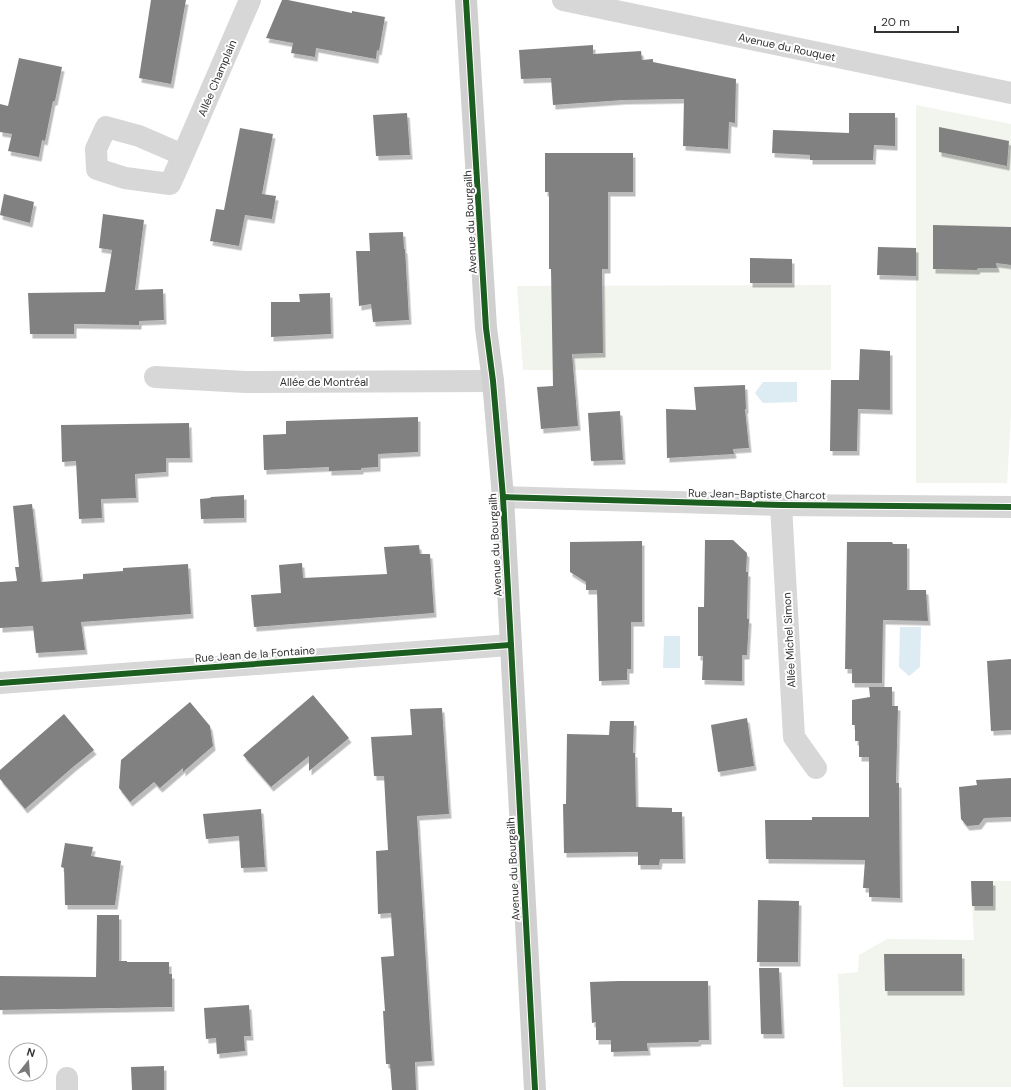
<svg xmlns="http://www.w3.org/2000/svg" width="1011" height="1090" viewBox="0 0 1011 1090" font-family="'DM Sans',sans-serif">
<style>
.green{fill:#f1f5ed}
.water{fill:#ddebf3}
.building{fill:#818181;filter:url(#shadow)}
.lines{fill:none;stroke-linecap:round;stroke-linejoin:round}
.street{stroke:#d7d7d7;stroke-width:22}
.secondary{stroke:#d0d0d0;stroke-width:22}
.cycleway-casing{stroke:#fff;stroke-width:8}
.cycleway{stroke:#1b5e20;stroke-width:6}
.labels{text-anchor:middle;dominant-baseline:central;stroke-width:4;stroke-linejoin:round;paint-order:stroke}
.street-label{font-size:11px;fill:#333;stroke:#fff}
</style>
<defs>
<filter id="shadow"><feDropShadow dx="2.5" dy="4.5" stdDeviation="0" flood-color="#0004"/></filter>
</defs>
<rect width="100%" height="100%" fill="#fff"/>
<g class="green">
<path d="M916,105L1011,124V415L1007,483H916Z"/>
<path d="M831,285V370H523L517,286Z"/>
<path d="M971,881H1011V1087H843L838,974L858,972L859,955L887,939L974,940Z"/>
</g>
<g class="water">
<path d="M763,382H797V402L763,403L755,393Z"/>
<path d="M900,627H921L920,667L909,676L899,667Z"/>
<path d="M664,636H680V668H663Z"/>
</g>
<g class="building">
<path d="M151,0H186L171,84L139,78Z"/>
<path d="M282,0H288L352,13V11L385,17L379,51L377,50L376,59L316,48L315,57L291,53L293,43L266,38Z"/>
<path d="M593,45V54L641,51L642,60L653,59V62L736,79L735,123L729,122L728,149L683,146L684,99L623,100L553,105L551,78L521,79L519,50Z"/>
<path d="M19,58L62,67L55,101H53L45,141L42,140L39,157L8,151L12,134L0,132V104L8,106Z"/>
<path d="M407,113L410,155L376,156L373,115Z"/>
<path d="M849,113H895V146L874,145L873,160H810V155L772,153L773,130L849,133Z"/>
<path d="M939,127L1009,141L1007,166L939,152Z"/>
<path d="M240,128L273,134L262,194L276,196L272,219L245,215L239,246L210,241L216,209L224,210Z"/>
<path d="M545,153H633V192H608V269H602L603,353L572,354L578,426L541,429L537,387L553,386L551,269H549V192H545Z"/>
<path d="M4,194L34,202L30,223L0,215Z"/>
<path d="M103,214L144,220L135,290L163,289L164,320L139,321V325L74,324V334H30L28,293L105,292L112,250L99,248Z"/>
<path d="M933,225L1011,227V265L996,263L997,268H978L977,270L933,269Z"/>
<path d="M403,232L404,249H405L409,320L373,322L371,304L359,306L356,251H370L369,233Z"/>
<path d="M878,247L916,248V276L877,275Z"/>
<path d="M750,258L792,259V283H750Z"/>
<path d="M330,293L331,334L271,337V302H300L299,294Z"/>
<path d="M860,349L890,351V410L858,409L857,451H830L831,380H859Z"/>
<path d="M745,385L746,409H745L749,448L733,449L734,454L667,458L666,409L696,410L694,387Z"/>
<path d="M620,411L623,460L591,461L588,413Z"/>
<path d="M418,417V452L378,454V467L361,468V470L329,471V467L264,470L263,435L286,434V421Z"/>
<path d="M189,423L190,458H166V472L135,474L136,498L101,499L102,518L79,519L76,461L62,462L61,425Z"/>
<path d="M244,495V518L201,519L200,499L210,498L211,497Z"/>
<path d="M32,504L41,582L83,579V574L123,571V568L188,564L191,614L81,622L85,650L36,653L33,626L0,628V582L17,581L15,567H19L13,506Z"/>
<path d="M705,540H733L747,553L746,572H748L747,619H749L747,655H742V681L702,680L703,656H698V607H704Z"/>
<path d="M642,541V622H631V669H627V680L599,681L597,590H586V582L570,572V542Z"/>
<path d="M847,542H892L893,544H907V590H926L928,621L883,620L882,683H852V669H845Z"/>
<path d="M419,545L420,554H430L434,613L254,627L251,595L281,593L279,565L302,563L303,578L387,574L384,547Z"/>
<path d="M1011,659V730L991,731L987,661Z"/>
<path d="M869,687H892V706H898L896,783H899L900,898L869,897V888H863L865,860L766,859L765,820H812V817H869V757H859V741H855V725H852V700L870,697Z"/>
<path d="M313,695L349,738L309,771V756L271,787L243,755Z"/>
<path d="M190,702L210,726L213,746L183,772V768L160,788L154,782L130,802L119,788L121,760Z"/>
<path d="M442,708L449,814L417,816L432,1061L415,1062L416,1090H392L390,1064H386L383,1011H385L381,957L394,956L391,913L378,914L376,851L388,850L384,776H374L371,737L412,735L410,709Z"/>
<path d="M64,714L94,750L73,767L25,809L0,779V770Z"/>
<path d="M747,718L754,766L718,772L711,725Z"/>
<path d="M610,721H634L633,753H635L636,807L672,808V812H682L683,859H660L659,865H638V852L564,853L563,804H566L567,734L609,735Z"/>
<path d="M1011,778V817L984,818L979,825L967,826L961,819L959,787L977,785L976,780Z"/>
<path d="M261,809L265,867L241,868L239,836L206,839L203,814Z"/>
<path d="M65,843L93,847L91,856L121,861L115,905H65L64,868L61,867Z"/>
<path d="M971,881H993V906H972Z"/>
<path d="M758,900L799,901L798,962H757Z"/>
<path d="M97,915H119V961H127V962H169V974H172V1007L0,1010V976L96,977Z"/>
<path d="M884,954H962V991H885Z"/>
<path d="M759,968H779L782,1034H761Z"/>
<path d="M619,981H708L709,1040H699L698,1042L647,1043L648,1051L611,1052V1040H596V1022L592,1023L590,982Z"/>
<path d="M249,1005L251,1036H244L245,1051L217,1054L216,1038L206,1039L204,1008Z"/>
<path d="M164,1066V1090H132L131,1067Z"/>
</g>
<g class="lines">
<g class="street">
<path d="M563,0L1011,93"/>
<path d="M183,155L139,136L106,127L96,149L97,169L125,178L170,184L183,155L250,0"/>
<path d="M155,377L245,382L493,381"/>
<path d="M503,497L781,505L1011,507"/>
<path d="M781,505L794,737L816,768"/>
<path d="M0,683L511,645"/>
<path d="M67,1078V1090"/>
</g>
<path class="secondary" d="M466,0L486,328L493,381L503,497L535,1090"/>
<g class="cycleway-casing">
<g id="cycleway">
<path d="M466,0L486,328L493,381L503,497L535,1090"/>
<path d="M503,497L781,505L1011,507"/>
<path d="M0,683L511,645"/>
</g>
</g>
<use href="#cycleway" class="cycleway"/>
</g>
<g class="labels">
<g class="street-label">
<text transform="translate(787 47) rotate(12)">Avenue du Rouquet</text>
<text transform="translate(217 78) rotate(-67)">Allée Champlain</text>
<text transform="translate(470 222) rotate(-93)">Avenue du Bourgailh</text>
<text x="324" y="382">Allée de Montréal</text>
<text transform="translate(757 494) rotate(1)">Rue Jean-Baptiste Charcot</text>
<text transform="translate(495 545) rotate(-93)">Avenue du Bourgailh</text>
<text transform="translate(789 640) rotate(-93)">Allée Michel Simon</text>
<text transform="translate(255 654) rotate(-4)">Rue Jean de la Fontaine</text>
<text transform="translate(513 869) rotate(-93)">Avenue du Bourgailh</text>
</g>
</g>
<g transform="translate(28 1062) rotate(17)"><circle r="19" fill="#ffffff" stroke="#adadad"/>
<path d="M0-3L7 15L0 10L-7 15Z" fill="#7a7a7a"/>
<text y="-6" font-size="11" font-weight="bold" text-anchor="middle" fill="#333333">N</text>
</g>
<path d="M875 26v6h83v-6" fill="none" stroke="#333333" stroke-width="2"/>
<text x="881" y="26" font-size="12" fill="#333333" stroke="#ffffff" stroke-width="3" paint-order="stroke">20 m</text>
</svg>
